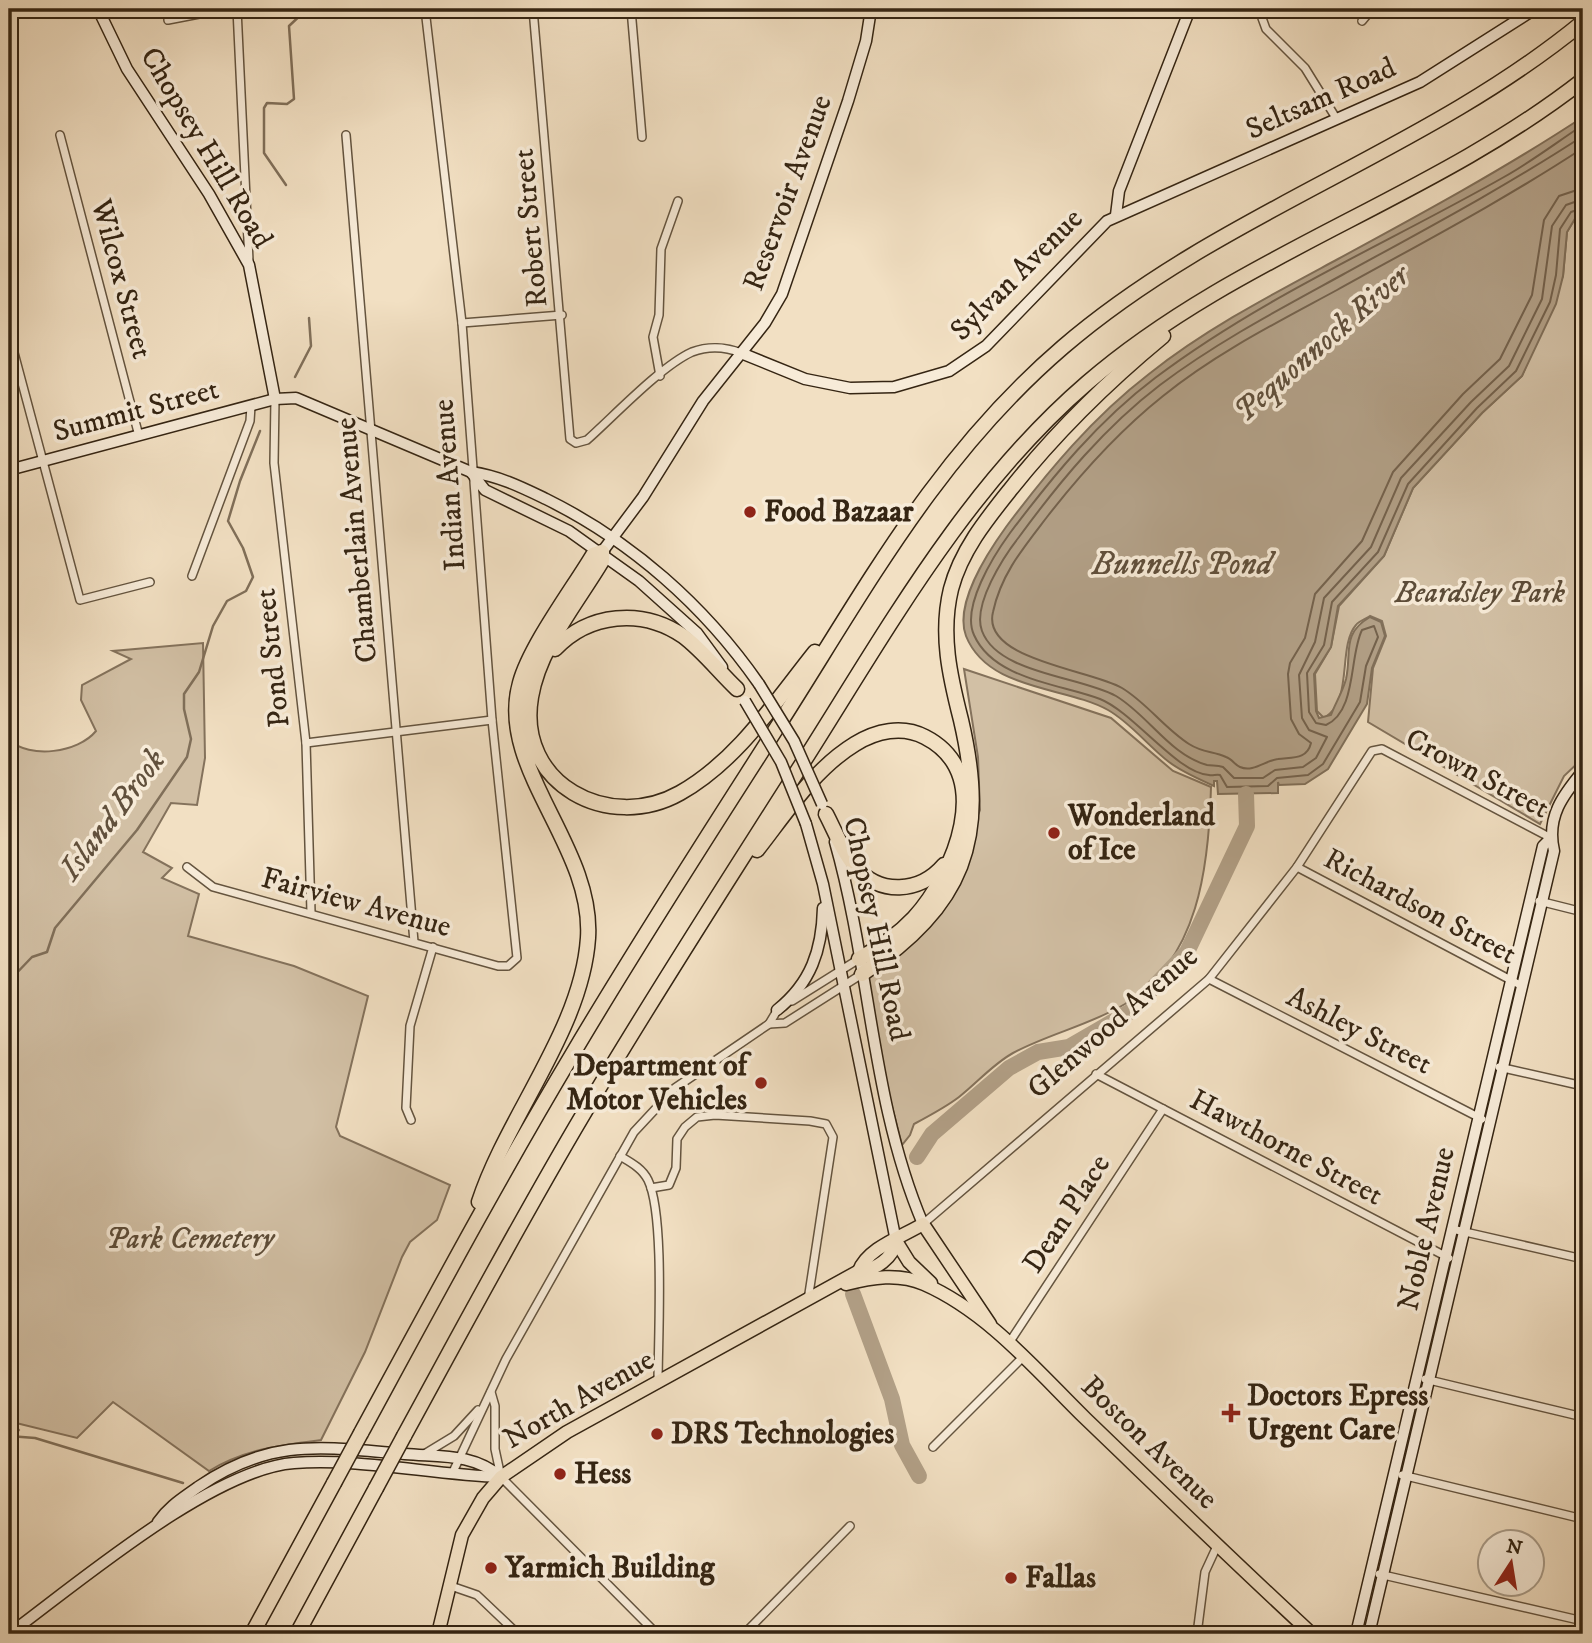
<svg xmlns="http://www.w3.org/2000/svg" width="1592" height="1643" viewBox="0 0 1592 1643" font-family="'IM FELL DW Pica',serif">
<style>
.green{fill:#d2c0a5;stroke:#84725c;stroke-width:2}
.water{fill:#b2a087;stroke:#806f59;stroke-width:2}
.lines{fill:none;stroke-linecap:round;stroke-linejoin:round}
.shore{stroke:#74624d;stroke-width:2}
.stream{stroke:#806f59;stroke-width:2.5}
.river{stroke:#b2a087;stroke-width:16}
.street-casing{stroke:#64543f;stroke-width:10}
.secondary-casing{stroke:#352513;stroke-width:13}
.primary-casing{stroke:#352513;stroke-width:15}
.highway-casing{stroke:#352513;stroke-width:17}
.street{stroke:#f7ebd8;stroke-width:7}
.secondary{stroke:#f7ebd8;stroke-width:10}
.primary{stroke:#f2e0c3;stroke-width:12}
.highway{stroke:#f2e0c3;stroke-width:14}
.secondary-bridge-casing{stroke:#352513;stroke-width:13;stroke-linecap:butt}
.highway-bridge-casing{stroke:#352513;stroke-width:17;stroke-linecap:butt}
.secondary-bridge{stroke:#f7ebd8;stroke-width:10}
.highway-bridge{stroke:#f2e0c3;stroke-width:14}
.poi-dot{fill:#8f2418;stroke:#f7ebd8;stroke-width:2.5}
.labels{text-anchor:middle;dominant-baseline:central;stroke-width:7;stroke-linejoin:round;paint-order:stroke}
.street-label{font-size:30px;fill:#352513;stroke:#f7ebd8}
.poi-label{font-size:30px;font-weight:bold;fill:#352513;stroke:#f7ebd8;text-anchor:start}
.park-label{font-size:30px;font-style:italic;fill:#5c4c38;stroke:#f7ebd8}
.water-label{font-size:32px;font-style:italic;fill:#61503c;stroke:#f7ebd8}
</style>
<rect width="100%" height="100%" fill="#f2e0c3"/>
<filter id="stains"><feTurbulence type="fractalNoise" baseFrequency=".00286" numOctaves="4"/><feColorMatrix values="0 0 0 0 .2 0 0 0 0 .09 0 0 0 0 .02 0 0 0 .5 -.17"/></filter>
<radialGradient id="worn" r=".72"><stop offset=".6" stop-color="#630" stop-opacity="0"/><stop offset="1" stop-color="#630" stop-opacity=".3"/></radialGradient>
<g class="green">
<path d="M1583,213V758L1564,776L1540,824L1368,722L1373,668L1386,636L1382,621L1370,616C1366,619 1359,621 1356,625C1337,647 1354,701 1324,718L1317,711L1315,674L1331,647L1339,606L1384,556L1413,488L1482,413L1522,376L1563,276L1567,232L1576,217Z"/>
<path d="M203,643L205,758L197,805L171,803L143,852L172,868L162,878L199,894L188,936L294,966L368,996L336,1127L340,1136L450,1185L437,1220L410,1242L402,1257L365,1352L321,1440C281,1445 245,1449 209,1471L113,1402L77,1438L12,1422L19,1430L9,1443V740C30,759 78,753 96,731L81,700L82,685L131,659L113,651Z"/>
<path d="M964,669L1111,718L1173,771L1211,787C1209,865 1199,960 1125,1004C1090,1025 1048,1034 1013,1053C993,1064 977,1083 959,1097C946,1107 929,1116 914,1124L910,1135L902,1145L867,1010L860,966L956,870L980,810L978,757Z"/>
</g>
<path class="water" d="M1583,117V213L1576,217L1567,232L1563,276L1556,304L1522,376L1482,413L1413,488L1384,556L1338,606L1331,647L1314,674L1316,711L1319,718L1331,715C1335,704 1343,691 1346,679C1352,652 1341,634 1370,617L1381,622L1385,636L1372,668L1367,704L1328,769L1305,784L1279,785L1278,782V793L1218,794L1217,781H1214V786C1199,779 1182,772 1169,762C1148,746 1131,723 1108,710C1065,686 988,691 966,636C954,604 988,552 1006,527C1048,471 1093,417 1149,374C1207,328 1273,294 1338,259C1421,214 1504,169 1583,117Z"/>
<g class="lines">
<g class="shore">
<path d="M1583,125C1557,142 1531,162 1504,177C1388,243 1262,297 1155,378C1098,421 1053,476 1010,533C994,555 961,607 974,635C994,680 1061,684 1100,699C1133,712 1178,774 1209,775C1213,776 1216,774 1220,775L1227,787L1268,786L1277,778L1308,775L1323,764L1360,702L1366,666L1378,637L1374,626L1362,630C1349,656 1357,711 1326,725L1316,723L1309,712L1307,673L1324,645L1332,602L1378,552L1408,484L1477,408L1516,371L1550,302L1556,275L1560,229L1571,212L1583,208"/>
<path d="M1583,136C1505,187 1424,230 1342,275C1280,309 1217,342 1160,385C1105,427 1060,481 1019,537C1004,556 972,605 982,631C998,674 1080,676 1116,696C1148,715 1170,755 1207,765C1212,766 1217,765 1223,767L1234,778H1263L1275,770L1303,767L1316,758L1327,737L1309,730L1302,718L1299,675L1315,642L1324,598L1371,547L1401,478L1471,402L1509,366L1542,299L1552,226L1566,205L1583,199"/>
<path d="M1583,148C1504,200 1420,244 1337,290C1278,322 1216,353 1163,396C1119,431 1082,472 1047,517C1024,547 1001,574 993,612C981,660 1092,670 1122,688C1147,703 1164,728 1189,744C1203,753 1213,751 1226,757C1232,759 1235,765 1240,767C1253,773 1266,760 1278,759C1292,757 1307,760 1311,743L1299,734L1291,719L1288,674L1290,663L1305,638L1315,594L1362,541L1393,472L1463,394L1500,359L1532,295L1544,220L1559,196L1583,188"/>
</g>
<g class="stream">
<path d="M286,185L264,153V108L267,103L287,104L294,99L289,26L307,9"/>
<path d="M295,377L311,346L309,318"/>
<path d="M9,981L32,957L47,952L55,928L137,830L187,757L191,739L184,709V694L199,672L213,626L227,601L246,591L253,577L243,548L228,521L240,481L260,431"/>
<path d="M9,1436L35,1438L183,1483"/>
</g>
<g class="river">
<path d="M917,1157L932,1134L1009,1068L1038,1052L1069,1047L1131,1011L1187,952L1247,826L1246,794"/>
<path d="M853,1294L892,1399L902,1445L919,1476"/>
</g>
<g class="street-casing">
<g id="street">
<path d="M237,9L249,261"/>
<path d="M533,9L570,439L576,443L587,440C614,416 661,366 692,352C708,346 726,347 741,353"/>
<path d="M631,9L642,137"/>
<path d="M1264,9L1262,18L1266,29L1305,68L1336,118"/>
<path d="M168,20L225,9"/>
<path d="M1362,21L1372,9"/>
<path d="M60,135L139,436"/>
<path d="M346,135L414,942"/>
<path d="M462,323L562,315"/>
<path d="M9,334L80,600L150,582"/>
<path d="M660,376L653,337L659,315L661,249L678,201"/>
<path d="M275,399L274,463L306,743L311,912"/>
<path d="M192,576L250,421L251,406"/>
<path d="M306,743L492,720"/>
<path d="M187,867L213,887L498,966H508L517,958L492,720L462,323L425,9"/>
<path d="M1297,867L1522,986"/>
<path d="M1539,901L1583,912"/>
<path d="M1209,979L1482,1119"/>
<path d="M792,1001L859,959"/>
<path d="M769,1024L785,1023L862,974"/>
<path d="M1499,1067L1583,1086"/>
<path d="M1096,1074L1449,1258"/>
<path d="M411,1120L406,1108L410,1026L433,947"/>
<path d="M620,1156C630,1162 642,1168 648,1180C665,1215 658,1339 658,1384"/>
<path d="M651,1188L669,1185L676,1168L677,1139L685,1127L697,1117L715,1115L810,1121L826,1124L833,1137L808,1300"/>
<path d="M923,1224L1209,979L1297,867L1372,751L1382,749L1551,838"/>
<path d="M1452,1229L1583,1259"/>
<path d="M1009,1343L1163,1109"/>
<path d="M1425,1379L1583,1417"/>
<path d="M491,1392L495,1406V1449L501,1477L657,1634"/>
<path d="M933,1447L1023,1357"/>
<path d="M426,1453L454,1436L478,1410"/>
<path d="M452,1474L506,1359L634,1132L675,1088L769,1024L778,1009"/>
<path d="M1402,1475L1583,1519"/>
<path d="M1379,1574L1583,1621"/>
<path d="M448,1585L477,1595L518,1634"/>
<path d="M744,1634L850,1526"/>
<path d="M1197,1634L1205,1572L1217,1546"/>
</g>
</g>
<g class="secondary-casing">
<g id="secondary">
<path d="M98,9L127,69L209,194L249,265L275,399"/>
<path d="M1116,215L1119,191L1190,9"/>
<path d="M741,353L805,379L850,388L894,387L949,371L986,346L1107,221L1420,82L1535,9"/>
<path d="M9,470L275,399L296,398L471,472C499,476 521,487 546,499C631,541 704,605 759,684"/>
<path d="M471,472L485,490L569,531L639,581L697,633L722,667"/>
<path d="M602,552L643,497L703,401L765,323L782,294L848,101L866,41L871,9"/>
<path d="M806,824L823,884L896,1241"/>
<path d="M835,842C871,968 871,1102 923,1224"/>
<path d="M777,1010C811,983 822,950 823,908"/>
<path d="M158,1522C169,1506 183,1498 198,1487C271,1437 322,1447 405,1454C440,1457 473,1453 501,1477"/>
<path d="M9,1634C77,1584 212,1469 294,1463C363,1458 432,1475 501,1477"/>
<path d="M1356,1634L1543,846L1551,838"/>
<path d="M1369,1634L1554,851C1546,817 1563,795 1583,771"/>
</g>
</g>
<g class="primary-casing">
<g id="primary">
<path d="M896,1241L909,1262L931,1283"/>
<path d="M859,1271C867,1248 904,1236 923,1224L990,1324"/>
<path d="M846,1284C872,1277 899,1273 924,1284C988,1312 1037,1371 1086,1419C1161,1491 1236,1564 1312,1634"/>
<path d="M438,1634L462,1535L483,1498L501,1477L567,1432L859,1271C876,1270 893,1258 896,1241"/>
</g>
</g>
<g class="highway-casing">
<g id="highway">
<path d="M555,649C589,613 642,608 683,636C703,651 719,672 737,689"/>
<path d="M826,814C835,831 842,851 855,866C879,896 920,893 944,865"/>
<path d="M757,850C786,813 814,769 855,744C876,731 902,725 925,737C997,774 954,874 914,918C898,935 879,948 859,959"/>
<path d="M862,974C964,905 989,840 961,720C950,677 940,634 951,589C961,551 986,520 1010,490C1056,432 1106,383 1163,336"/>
<path d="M479,1202C507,1116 582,1029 588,938C594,845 496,768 520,683C530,646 572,590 593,555L602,552V561C577,603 539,648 531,697C516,784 609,833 680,793C737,761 775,702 815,652"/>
<path d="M361,1433C430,1306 498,1179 572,1055C637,945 707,837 776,729C865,590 935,457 1063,347C1220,212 1424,153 1583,22"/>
<path d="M404,1436C463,1328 521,1219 584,1113C653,996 727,882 800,767C886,632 964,489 1087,383C1235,255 1430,200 1583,80"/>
<path d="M252,1634L334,1483"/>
<path d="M297,1634L376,1488"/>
</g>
</g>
<use href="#street" class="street"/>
<use href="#secondary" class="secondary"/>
<use href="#primary" class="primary"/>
<use href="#highway" class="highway"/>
<g class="secondary-bridge-casing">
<g id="secondary-bridge">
<path d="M759,684L794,741L822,804"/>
<path d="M745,701L781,762L806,824"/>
</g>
</g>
<g class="highway-bridge-casing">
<g id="highway-bridge">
<path d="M334,1483L361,1433"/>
<path d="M376,1488L404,1436"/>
</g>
</g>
<use href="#secondary-bridge" class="secondary-bridge"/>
<use href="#highway-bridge" class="highway-bridge"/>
</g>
<g class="poi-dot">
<circle cx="750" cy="512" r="7"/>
<circle cx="1054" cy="833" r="7"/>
<circle cx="761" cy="1083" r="7"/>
<path d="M1227.5 1402.5h7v7h7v7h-7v7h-7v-7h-7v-7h7z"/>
<circle cx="657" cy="1434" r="7"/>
<circle cx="560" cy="1474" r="7"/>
<circle cx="491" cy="1568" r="7"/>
<circle cx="1011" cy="1578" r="7"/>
</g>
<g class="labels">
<g class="street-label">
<text transform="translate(1321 99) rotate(-24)">Seltsam Road</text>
<text transform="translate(206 148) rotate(59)">Chopsey Hill Road</text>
<text transform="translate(788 193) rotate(-70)">Reservoir Avenue</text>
<text transform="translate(531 228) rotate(-95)">Robert Street</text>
<text transform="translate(1017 275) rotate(-45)">Sylvan Avenue</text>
<text transform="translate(121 279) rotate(75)">Wilcox Street</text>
<text transform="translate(136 411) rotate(-15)">Summit Street</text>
<text transform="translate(450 485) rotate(-94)">Indian Avenue</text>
<text transform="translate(357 540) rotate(-95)">Chamberlain Avenue</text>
<text transform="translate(273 658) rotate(-96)">Pond Street</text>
<text transform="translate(1477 774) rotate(28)">Crown Street</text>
<text transform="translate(356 903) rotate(15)">Fairview Avenue</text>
<text transform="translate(1420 907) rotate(28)">Richardson Street</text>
<text transform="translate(876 929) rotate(78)">Chopsey Hill Road</text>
<text transform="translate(1113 1023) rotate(-41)">Glenwood Avenue</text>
<text transform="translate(1359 1031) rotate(27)">Ashley Street</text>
<text transform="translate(1286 1148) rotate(28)">Hawthorne Street</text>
<text transform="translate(1067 1214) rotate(-57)">Dean Place</text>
<text transform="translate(1427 1229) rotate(-77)">Noble Avenue</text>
<text transform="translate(579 1400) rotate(-30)">North Avenue</text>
<text transform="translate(1149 1443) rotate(44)">Boston Avenue</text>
</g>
<g class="poi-label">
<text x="764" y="512">Food Bazaar</text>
<text x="1068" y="816">Wonderland<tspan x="1068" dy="34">of Ice</tspan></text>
<text x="747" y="1066" text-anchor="end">Department of<tspan x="747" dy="34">Motor Vehicles</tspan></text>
<text x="1247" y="1396">Doctors Epress<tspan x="1247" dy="34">Urgent Care</tspan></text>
<text x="671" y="1434">DRS Technologies</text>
<text x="574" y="1474">Hess</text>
<text x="505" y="1568">Yarmich Building</text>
<text x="1025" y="1578">Fallas</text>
</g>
<g class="park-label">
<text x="1480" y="593">Beardsley Park</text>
<text x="190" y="1239">Park Cemetery</text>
</g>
<g class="water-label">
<text transform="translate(1322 344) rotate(-41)">Pequonnock River</text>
<text x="1182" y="565">Bunnells Pond</text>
<text transform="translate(113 815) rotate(-53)">Island Brook</text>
</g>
</g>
<rect width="1592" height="1643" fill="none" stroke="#f2e0c3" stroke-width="35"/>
<rect x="10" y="10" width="1571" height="1622" fill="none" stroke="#352513" stroke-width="3.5"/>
<rect x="18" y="18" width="1557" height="1608" fill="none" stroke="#352513" stroke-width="2"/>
<g transform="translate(1511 1563) rotate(12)"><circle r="33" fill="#f7ebd8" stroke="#a99c89" stroke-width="2"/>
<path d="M0-5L12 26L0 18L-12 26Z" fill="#8f2418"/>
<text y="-10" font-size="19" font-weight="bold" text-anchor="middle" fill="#352513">N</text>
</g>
<rect width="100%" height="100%" filter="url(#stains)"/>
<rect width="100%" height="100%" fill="url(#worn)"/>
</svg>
